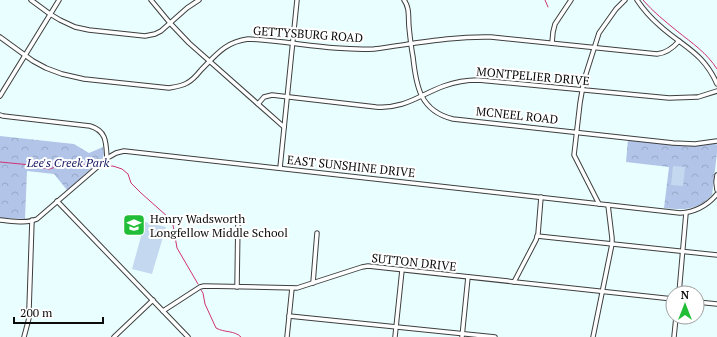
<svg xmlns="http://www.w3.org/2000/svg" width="717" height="337" viewBox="0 0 717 337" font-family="'PT Serif',serif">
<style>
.park{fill:url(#park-crowns)}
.pitch{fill:#c4d9f0}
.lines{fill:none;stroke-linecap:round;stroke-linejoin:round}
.stream{stroke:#d03274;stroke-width:1}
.minor-casing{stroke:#3e3e3e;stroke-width:5.5}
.minor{stroke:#fff;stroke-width:3.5}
.labels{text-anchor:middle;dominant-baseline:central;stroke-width:4;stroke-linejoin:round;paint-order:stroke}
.street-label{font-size:12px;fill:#0b0b0b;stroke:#fff}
.park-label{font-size:12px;font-style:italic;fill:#1b1c63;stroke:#fff}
.poi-label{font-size:12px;fill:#0b0b0b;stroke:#fff;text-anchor:start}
</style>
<defs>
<pattern id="park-crowns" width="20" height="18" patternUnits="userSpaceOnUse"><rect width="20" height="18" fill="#b2c5e9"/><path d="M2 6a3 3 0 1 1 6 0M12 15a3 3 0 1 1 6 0" fill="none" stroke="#98a8c6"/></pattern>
</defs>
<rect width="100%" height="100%" fill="#e9ffff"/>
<g class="park">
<path d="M0,136L74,144L89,153L103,147L104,153L103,158L67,190L54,174L27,171L25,219L0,218Z"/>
<path d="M628,139L681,145H692L715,143L717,145V153L712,195C697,211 684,210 664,208L669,167L626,162Z"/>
</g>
<g class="pitch">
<path d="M673,166L685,167L683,186L671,185Z"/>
<path d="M145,222L166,227L152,274L132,269Z"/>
</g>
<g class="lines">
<g class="stream">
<path d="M545,0L548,7"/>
<path d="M643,0C653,12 665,21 677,31C692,43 707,53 717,69"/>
<path d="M0,162L31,165L49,169L63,165L78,164L91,166"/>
<path d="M103,167L113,166L122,169L128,174L131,183L141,193L168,217L173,225L177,248L198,284"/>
<path d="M201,290L203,293L205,304L216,328C225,333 234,330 241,337"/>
</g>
<g class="minor-casing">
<g id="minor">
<path d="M31,0L50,14L60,20L75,27L89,30L145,36L155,34L161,31L187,8L199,0"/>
<path d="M151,0L170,23L189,43L284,127"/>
<path d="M404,0C410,8 408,17 409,27C410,37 411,47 413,57C416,86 420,111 453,119L673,143L695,144L717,141"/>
<path d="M637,0C643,9 651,18 659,25C683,47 703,52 717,84"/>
<path d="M0,37L33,61L46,68L62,74L84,79L169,88C175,87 182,86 187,83C193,80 197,75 201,70C216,55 225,42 248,39C290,41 332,51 374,49C413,44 452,36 491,37L657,54C667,53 673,48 679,41"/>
<path d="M552,43L553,32L555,24L571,0"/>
<path d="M0,96L59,0"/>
<path d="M258,104L264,97L272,95L376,107C405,109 419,95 444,86C455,82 466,80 478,80L669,98L698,97L717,91"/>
<path d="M0,115L3,116L90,126C107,131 106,143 107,159"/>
<path d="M280,168L297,0"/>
<path d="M717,175L716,182L717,190"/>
<path d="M57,201L188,337"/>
<path d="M599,204L574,155L580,103L584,80L599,33L616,9L625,0"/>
<path d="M0,220C12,221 26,224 37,219L109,157L116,153L124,151L680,213C696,212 707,206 717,194"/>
<path d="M537,236L717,255"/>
<path d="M514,282L536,240L538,234L541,197"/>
<path d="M313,283L317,233"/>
<path d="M237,287L238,218"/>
<path d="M679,293L686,213"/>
<path d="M697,302L717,304"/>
<path d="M163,311L200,287L204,286L297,288L362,267L368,266L673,299"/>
<path d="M289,316L495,337"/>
<path d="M24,337L29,318V310L32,220"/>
<path d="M114,337L153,300"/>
<path d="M287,337L292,288"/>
<path d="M395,337L402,270"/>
<path d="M462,337L468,277"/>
<path d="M593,337L612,244V238L608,205"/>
<path d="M674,337L676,317"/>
</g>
</g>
<use href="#minor" class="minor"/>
</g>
<defs>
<g id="school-square" transform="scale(1.15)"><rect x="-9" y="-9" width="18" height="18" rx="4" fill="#20bd36" stroke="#fff"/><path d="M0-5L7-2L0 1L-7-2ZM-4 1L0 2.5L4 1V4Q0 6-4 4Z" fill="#fff"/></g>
</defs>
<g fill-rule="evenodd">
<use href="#school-square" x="134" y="225"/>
</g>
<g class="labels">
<g class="street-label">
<text transform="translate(308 34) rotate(4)">GETTYSBURG ROAD</text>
<text transform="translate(533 76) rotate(5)">MONTPELIER DRIVE</text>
<text transform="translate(517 115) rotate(6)">MCNEEL ROAD</text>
<text transform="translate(351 166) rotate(6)">EAST SUNSHINE DRIVE</text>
<text transform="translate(414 262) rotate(6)">SUTTON DRIVE</text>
</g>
<g class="park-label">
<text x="68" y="162">Lee's Creek Park</text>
</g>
<g class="poi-label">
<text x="150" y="218">Henry Wadsworth<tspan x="150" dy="14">Longfellow Middle School</tspan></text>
</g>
</g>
<g transform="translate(685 305)"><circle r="19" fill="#ffffff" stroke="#9d9d9d"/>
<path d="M0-3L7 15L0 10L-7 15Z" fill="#20bd36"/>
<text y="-6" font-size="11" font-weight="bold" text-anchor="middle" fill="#0b0b0b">N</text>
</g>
<path d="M14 317v6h89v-6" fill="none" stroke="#0b0b0b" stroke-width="2"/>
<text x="20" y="317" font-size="12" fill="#0b0b0b" stroke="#ffffff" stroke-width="3" paint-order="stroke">200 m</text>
</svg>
